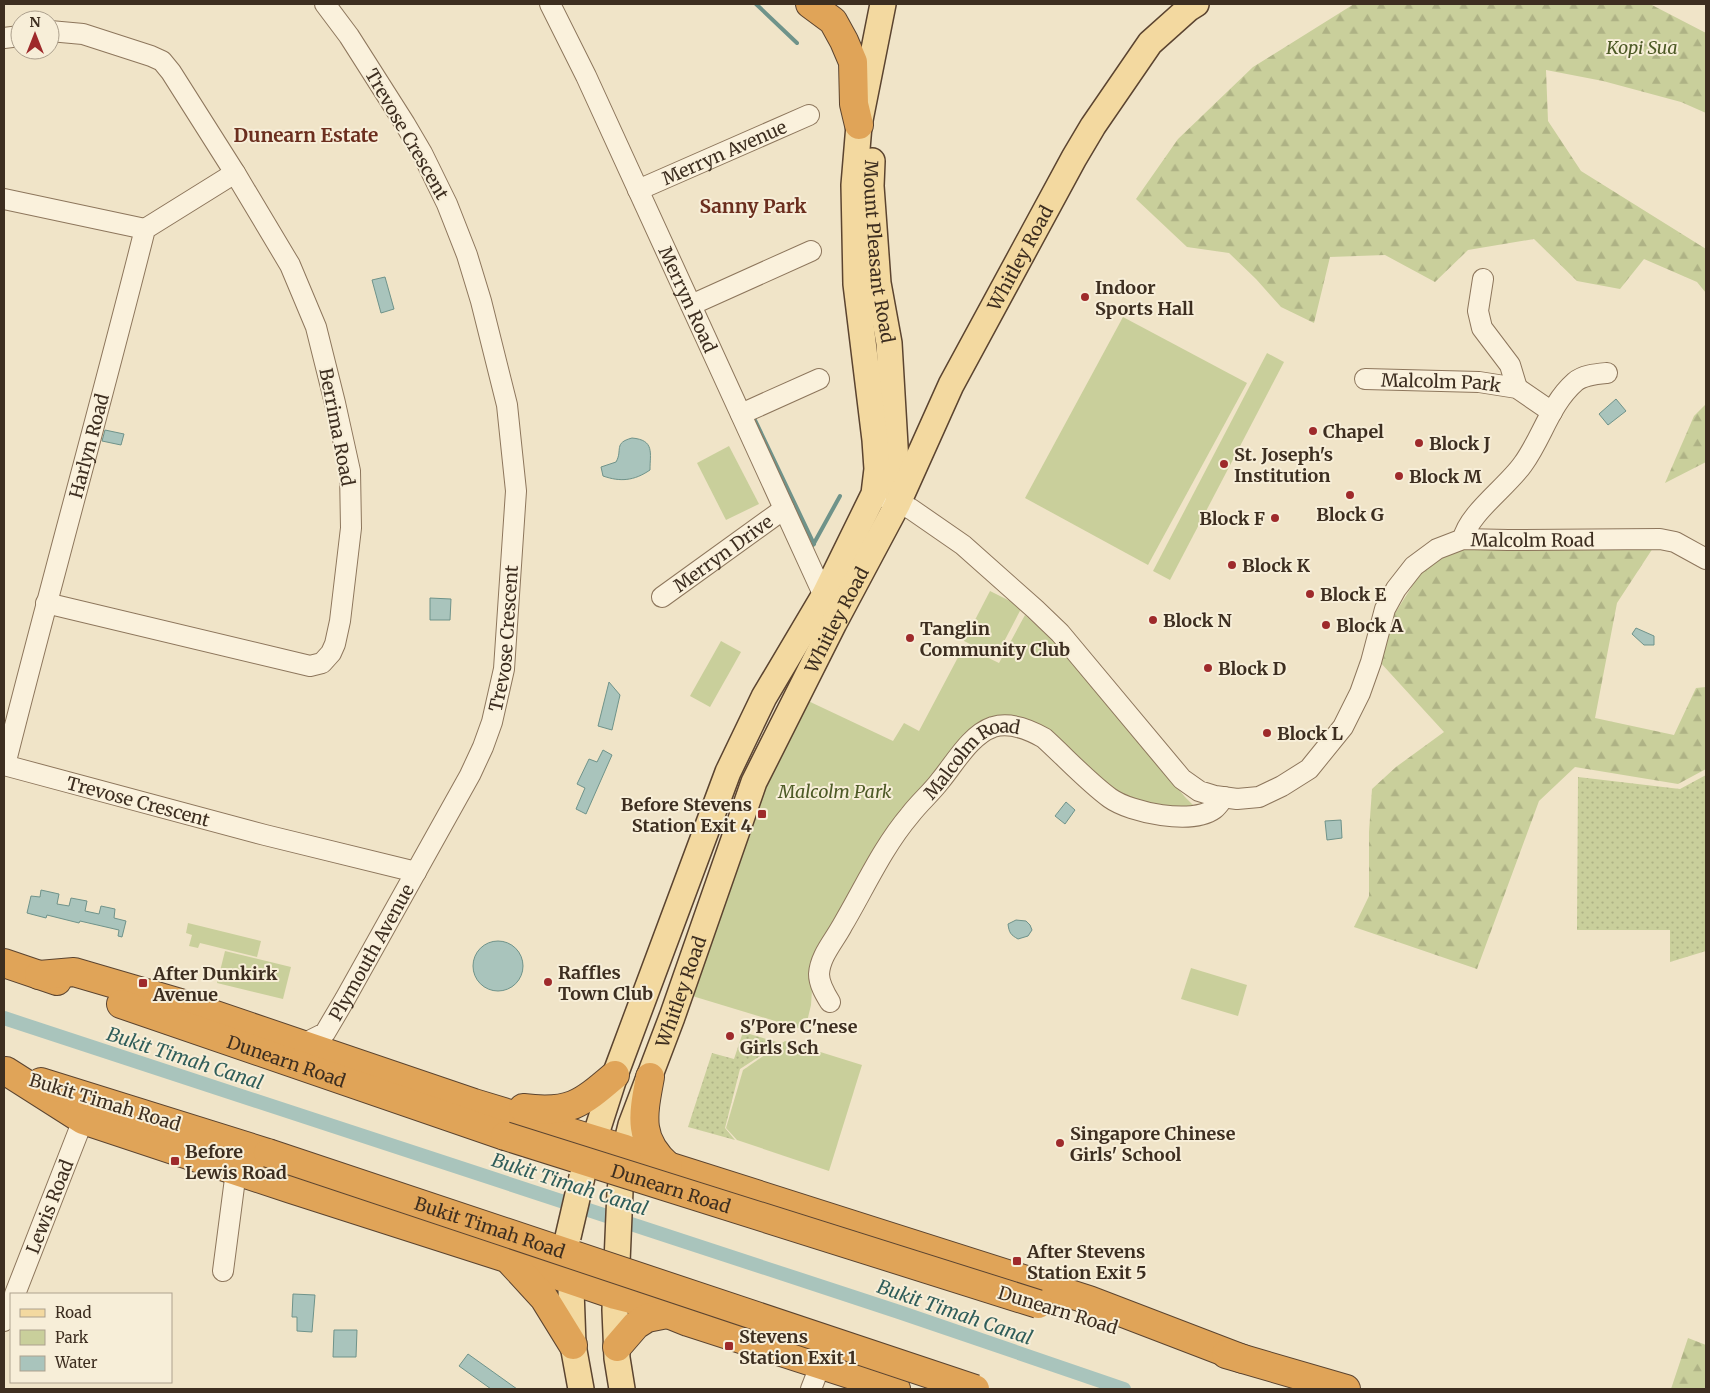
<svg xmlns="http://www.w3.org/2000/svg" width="1710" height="1393" viewBox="0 0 1710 1393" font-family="Merriweather,serif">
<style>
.grass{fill:url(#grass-dots)}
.forest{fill:url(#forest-firs)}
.green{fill:#c9cf9b}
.water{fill:#a9c4bc;stroke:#6f938a}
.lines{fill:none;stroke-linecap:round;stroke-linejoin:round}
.stream{stroke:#6f938a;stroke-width:4}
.canal{stroke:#a9c4bc;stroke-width:14}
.minor-casing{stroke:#8d765c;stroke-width:22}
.major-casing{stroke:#5b4430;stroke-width:28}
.highway-casing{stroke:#5b4430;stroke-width:30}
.minor{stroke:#faf1dc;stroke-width:20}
.major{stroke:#f3d9a0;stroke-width:25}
.highway{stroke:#e0a458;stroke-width:28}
.major-bridge-casing{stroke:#5b4430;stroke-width:28;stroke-linecap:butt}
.highway-bridge-casing{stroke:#5b4430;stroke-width:30;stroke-linecap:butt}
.major-bridge{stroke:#f3d9a0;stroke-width:25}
.highway-bridge{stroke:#e0a458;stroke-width:28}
.poi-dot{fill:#9e2a2b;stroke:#f7eed8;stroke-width:2}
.labels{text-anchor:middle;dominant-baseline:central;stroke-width:4;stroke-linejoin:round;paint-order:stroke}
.park-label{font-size:18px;font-style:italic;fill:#4d5a26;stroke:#f7eed8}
.street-label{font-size:18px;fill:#3d2e20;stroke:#f7eed8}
.poi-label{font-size:18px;font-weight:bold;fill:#3d2e20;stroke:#f7eed8;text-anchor:start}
.neighbourhood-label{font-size:19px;font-weight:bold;fill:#6b2e1e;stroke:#f7eed8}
.water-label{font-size:19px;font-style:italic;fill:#2f5d5a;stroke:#f7eed8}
</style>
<defs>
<pattern id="grass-dots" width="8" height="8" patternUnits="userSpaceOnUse" patternTransform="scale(1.25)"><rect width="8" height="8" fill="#c9cf9b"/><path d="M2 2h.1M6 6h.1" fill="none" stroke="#aeb285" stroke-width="1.8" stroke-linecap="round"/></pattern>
<pattern id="forest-firs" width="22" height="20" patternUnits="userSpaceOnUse" patternTransform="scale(1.25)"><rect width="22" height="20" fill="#c9cf9b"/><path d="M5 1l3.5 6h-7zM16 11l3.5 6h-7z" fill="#aeb285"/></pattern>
</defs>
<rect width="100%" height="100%" fill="#f0e4c8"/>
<g class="grass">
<path d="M1706,775V951L1670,962V930H1577L1578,777L1680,789Z"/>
<path d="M743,1032L780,1043L740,1069L725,1128L735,1140L688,1127L712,1053L734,1059Z"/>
</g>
<g class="forest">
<path d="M1354,4H1650L1706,33V113L1681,102L1603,81L1546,70L1548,121L1581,171L1706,249V293L1697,282L1644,259L1620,289L1577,281L1534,239L1468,250L1435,282L1385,255L1330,257L1314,323L1281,307L1256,279L1229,253L1187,247L1136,199L1178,139L1253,67Z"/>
<path d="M1706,404V462L1665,483L1694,416Z"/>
<path d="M1466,545L1653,548L1617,603L1595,718L1674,735L1696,688L1706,687V769L1678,784L1575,767L1539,801L1477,969L1354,927L1369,896V832L1372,789L1396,767L1444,732L1379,661L1392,618L1423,569L1442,554Z"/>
<path d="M1688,1338L1706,1345V1389H1671Z"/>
</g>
<g class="green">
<path d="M1123,317L1247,383L1148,565L1025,498Z"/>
<path d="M1267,353L1284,362L1170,580L1153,571Z"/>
<path d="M729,446L759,504L726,520L697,463Z"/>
<path d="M990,591L1022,607L996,657L964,641Z"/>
<path d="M1025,615L1056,643L1185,797L1198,810L1172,811L1115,794L1050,732L970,733L813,974L811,1005L805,1030L689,995L762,785L804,699L893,741L904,723L919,731L964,646L999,663Z"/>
<path d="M721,641L741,652L710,707L690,696Z"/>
<path d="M188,923L261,941L257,957L200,943L198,948L189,946L192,935L186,933Z"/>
<path d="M225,951L291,967L283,999L217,983Z"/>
<path d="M1191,968L1247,985L1238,1016L1181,999Z"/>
<path d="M785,1041L862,1065L829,1171L737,1140L726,1128L743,1070Z"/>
</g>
<g class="water">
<path d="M385,277L394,309L381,313L372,280Z"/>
<path d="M1616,399L1626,411L1608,425L1599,414Z"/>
<path d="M105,430L124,434L121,445L102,441Z"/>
<path d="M632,438C655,440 650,453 650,470C634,481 620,482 603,476L601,467L616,462C623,450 613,443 632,438Z"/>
<path d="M430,598L451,599L450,620H430Z"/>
<path d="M1636,628L1654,636V645H1644L1632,634Z"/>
<path d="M609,682L620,695L612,730L598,726Z"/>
<path d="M603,750L612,755L586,814L576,809L585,788L577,784L589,759L597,762Z"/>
<path d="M1066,802L1075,810L1065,824L1055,816Z"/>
<path d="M1341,820L1342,838L1327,840L1325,821Z"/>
<path d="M41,890L59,894L57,904L69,906L71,898L87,901L85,911L99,914L101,906L115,909L114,918L126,921L122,937L118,936L119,930L80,921L79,923L47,915L46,918L27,913L31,896L40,897Z"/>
<path d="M1016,920L1026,921L1030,925L1032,930L1028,936L1018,939C1011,935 1009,933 1008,924Z"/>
<circle cx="498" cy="966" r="25"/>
<path d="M293,1294L315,1295L312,1332L297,1331V1317H292Z"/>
<path d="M334,1330H357L356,1357H333Z"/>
<path d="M468,1354L517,1389H491L459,1366Z"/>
</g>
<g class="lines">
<g class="stream">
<path d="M756,4L797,43"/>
<path d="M754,418L814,544"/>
<path d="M813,545L840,496"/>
</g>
<path class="canal" d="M4,1018L899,1312L1124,1389"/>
<g class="minor-casing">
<g id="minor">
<path id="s1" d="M550,4L586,76L824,596"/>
<path d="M4,38L20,36"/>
<path id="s2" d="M638,190L809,115"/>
<path d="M4,199L145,229"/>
<path d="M1483,279L1478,311L1482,328L1510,365L1517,388"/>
<path d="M691,305L811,251"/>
<path id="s3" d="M1365,379L1479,382L1517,388L1552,412"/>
<path d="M741,414L819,379"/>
<path id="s4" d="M886,498L911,509L963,545L1035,609L1060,633L1182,779L1199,791L1215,796L1237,799L1259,797L1282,786L1309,769L1343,727L1360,693L1371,662L1385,609L1396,589L1414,566L1437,549L1463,539L1508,540L1660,539L1675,542L1706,559"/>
<path d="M1463,539C1468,514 1508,486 1523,464C1542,438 1550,404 1575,382C1583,375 1596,374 1607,373"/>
<path id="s5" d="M662,597L784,509"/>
<path d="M46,603L310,666L322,663L331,653L335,644L340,621L351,528L350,471L335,403L316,327L290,265L235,173L171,72L162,61L151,56L83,34L50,31"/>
<path id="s6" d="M4,765L265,835L416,872"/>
<path id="s7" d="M5,765C50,586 100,408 145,229L235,173"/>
<path id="s8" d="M830,1002C825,994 819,984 819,974C820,956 834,941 842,926C864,889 882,848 910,815C919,803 931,793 940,781C955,763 970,735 993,727C1010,722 1030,730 1044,738C1065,757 1088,782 1110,798C1131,813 1192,825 1214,809C1218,806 1221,801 1224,797"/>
<path id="s9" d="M301,1045L325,1033L345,999L470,775L483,747L492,722L504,669L516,491L507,405L481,301L467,255L447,204L422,153L405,124L349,36L325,4"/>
<path d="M223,1271L236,1171"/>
<path id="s10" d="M15,1294L83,1120"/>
<path d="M4,1321L11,1302"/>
<path d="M811,1389L818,1371L822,1365"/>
</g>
</g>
<g class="major-casing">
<g id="major">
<path id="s11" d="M872,161L871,186L878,283L889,343L898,497"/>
<path d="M588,1159L615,1075L728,772L764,697L824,596L874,494L877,469L875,440L856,284L854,185L859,125L883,4"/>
<path d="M570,1262L573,1345L581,1389"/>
<path id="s12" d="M622,1389L617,1358L615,1310L620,1191L625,1149L631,1125L672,1017L754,782L834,623L898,503L951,385L1074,158L1093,126L1150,43L1188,9L1196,4"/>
</g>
</g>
<g class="highway-casing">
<g id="highway">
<path d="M810,4L833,21L844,41L853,62L854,104L859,125"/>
<path d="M4,963L57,981"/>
<path d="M39,975L74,972L180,1003L474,1103L625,1149L668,1166L1089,1300L1243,1359"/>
<path id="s13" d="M121,1004L505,1136"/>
<path d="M6,1071L83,1120L291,1189L506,1258L615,1295L631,1299L688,1322L896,1389"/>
<path d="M650,1077C643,1115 637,1139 668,1166"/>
<path d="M41,1082L268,1153"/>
<path d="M523,1108C570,1114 581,1104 615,1075"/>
<path d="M511,1262L544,1298L573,1345"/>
<path d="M617,1347L636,1325L647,1318L667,1314"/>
<path d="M1226,1354L1346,1389"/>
</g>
</g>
<use href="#minor" class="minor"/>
<use href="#major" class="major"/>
<use href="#highway" class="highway"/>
<g class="major-bridge-casing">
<path id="major-bridge" d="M568,1237L582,1177"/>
</g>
<g class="highway-bridge-casing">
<g id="highway-bridge">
<path id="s14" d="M505,1136L1038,1304"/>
<path id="s15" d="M268,1153L975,1389"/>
</g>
</g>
<use href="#major-bridge" class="major-bridge"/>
<use href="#highway-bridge" class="highway-bridge"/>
</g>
<g class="poi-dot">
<circle cx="1085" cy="297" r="5"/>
<circle cx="1313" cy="431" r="5"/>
<circle cx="1419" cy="443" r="5"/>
<circle cx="1224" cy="464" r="5"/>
<circle cx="1399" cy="476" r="5"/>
<circle cx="1350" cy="495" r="5"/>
<circle cx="1275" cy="518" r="5"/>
<circle cx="1232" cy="565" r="5"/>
<circle cx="1310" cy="594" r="5"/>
<circle cx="1153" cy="620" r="5"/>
<circle cx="1326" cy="625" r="5"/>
<circle cx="910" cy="638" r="5"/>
<circle cx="1208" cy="668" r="5"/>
<circle cx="1267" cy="733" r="5"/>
<rect x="757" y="809" width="10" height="10" rx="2.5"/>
<circle cx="548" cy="982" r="5"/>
<rect x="138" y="978" width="10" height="10" rx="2.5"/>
<circle cx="730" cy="1036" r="5"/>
<circle cx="1060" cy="1143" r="5"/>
<rect x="170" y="1156" width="10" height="10" rx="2.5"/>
<rect x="1012" y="1256" width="10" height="10" rx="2.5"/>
<rect x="724" y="1341" width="10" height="10" rx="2.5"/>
</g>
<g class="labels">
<g class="park-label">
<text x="1642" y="47">Kopi Sua</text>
<text x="835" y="791">Malcolm Park</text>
</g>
<g class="street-label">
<text transform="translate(407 134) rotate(60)">Trevose Crescent</text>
<text stroke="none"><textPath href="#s2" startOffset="94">Merryn Avenue</textPath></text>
<text stroke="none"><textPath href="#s11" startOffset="91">Mount Pleasant Road</textPath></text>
<text stroke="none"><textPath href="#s12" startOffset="1218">Whitley Road</textPath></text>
<text stroke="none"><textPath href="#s1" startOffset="326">Merryn Road</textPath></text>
<text stroke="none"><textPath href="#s3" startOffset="76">Malcolm Park</textPath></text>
<text transform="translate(337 427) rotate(79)">Berrima Road</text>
<text stroke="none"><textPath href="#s7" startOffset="330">Harlyn Road</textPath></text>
<text stroke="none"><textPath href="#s4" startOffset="909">Malcolm Road</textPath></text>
<text stroke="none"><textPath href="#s5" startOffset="75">Merryn Drive</textPath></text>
<text stroke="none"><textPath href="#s12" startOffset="812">Whitley Road</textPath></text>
<text stroke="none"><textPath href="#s9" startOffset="465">Trevose Crescent</textPath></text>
<text stroke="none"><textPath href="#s8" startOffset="302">Malcolm Road</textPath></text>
<text stroke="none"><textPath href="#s6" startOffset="139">Trevose Crescent</textPath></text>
<text stroke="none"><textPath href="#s9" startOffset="120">Plymouth Avenue</textPath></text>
<text stroke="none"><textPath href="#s12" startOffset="408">Whitley Road</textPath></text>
<text stroke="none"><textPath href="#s13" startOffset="175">Dunearn Road</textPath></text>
<text transform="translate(105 1102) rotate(17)">Bukit Timah Road</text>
<text stroke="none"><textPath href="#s14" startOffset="174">Dunearn Road</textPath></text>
<text stroke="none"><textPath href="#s10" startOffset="94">Lewis Road</textPath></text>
<text stroke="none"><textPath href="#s15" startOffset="234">Bukit Timah Road</textPath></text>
<text transform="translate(1058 1310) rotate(17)">Dunearn Road</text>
</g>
<g class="poi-label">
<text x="1095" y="287">Indoor<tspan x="1095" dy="21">Sports Hall</tspan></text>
<text x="1323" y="431">Chapel</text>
<text x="1429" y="443">Block J</text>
<text x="1234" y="454">St. Joseph's<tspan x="1234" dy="21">Institution</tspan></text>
<text x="1409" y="476">Block M</text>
<text x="1350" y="514" text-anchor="middle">Block G</text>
<text x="1265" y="518" text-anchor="end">Block F</text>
<text x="1242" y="565">Block K</text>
<text x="1320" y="594">Block E</text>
<text x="1163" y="620">Block N</text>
<text x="1336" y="625">Block A</text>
<text x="920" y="628">Tanglin<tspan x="920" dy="21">Community Club</tspan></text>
<text x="1218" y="668">Block D</text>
<text x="1277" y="733">Block L</text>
<text x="752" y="804" text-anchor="end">Before Stevens<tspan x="752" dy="21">Station Exit 4</tspan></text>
<text x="558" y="972">Raffles<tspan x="558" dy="21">Town Club</tspan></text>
<text x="153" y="973">After Dunkirk<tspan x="153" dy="21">Avenue</tspan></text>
<text x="740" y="1026">S'Pore C'nese<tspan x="740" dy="21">Girls Sch</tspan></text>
<text x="1070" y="1133">Singapore Chinese<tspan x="1070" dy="21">Girls' School</tspan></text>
<text x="185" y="1151">Before<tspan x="185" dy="21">Lewis Road</tspan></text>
<text x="1027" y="1251">After Stevens<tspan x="1027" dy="21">Station Exit 5</tspan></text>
<text x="739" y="1336">Stevens<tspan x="739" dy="21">Station Exit 1</tspan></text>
</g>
<g class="neighbourhood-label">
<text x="306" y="135">Dunearn Estate</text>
<text x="753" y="206">Sanny Park</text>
</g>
<g class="water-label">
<text transform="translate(185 1058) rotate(18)">Bukit Timah Canal</text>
<text transform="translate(570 1184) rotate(18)">Bukit Timah Canal</text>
<text transform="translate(955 1312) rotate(19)">Bukit Timah Canal</text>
</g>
</g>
<rect width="1710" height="1393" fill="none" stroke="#3d2e20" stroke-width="10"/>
<rect x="10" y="1293" width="162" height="90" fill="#f7eed8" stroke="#ada18e"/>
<rect x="20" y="1309" width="25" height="8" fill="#f3d9a0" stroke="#ada18e"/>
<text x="55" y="1318" font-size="15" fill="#3d2e20">Road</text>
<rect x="20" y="1330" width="25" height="15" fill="#c9cf9b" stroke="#ada18e"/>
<text x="55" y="1343" font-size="15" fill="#3d2e20">Park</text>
<rect x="20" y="1356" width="25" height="15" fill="#a9c4bc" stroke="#ada18e"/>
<text x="55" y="1368" font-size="15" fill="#3d2e20">Water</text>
<g transform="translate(35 35)"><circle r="24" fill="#f7eed8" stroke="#ada18e"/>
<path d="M0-4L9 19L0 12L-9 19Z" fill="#9e2a2b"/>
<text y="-8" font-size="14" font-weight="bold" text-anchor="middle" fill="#3d2e20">N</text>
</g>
</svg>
